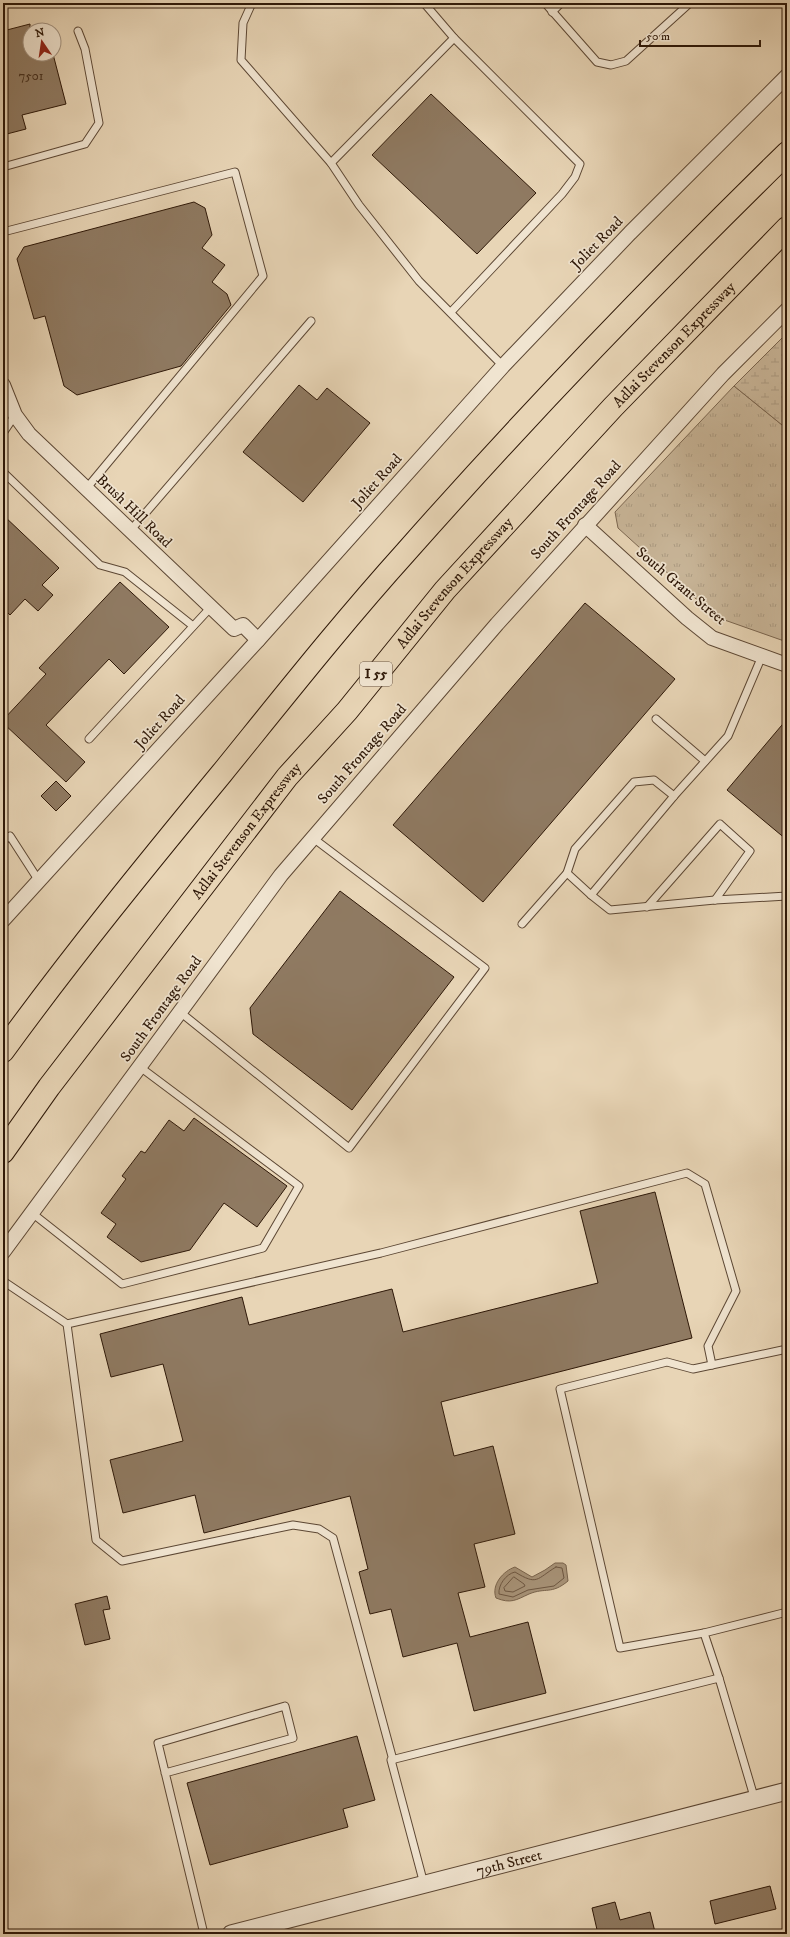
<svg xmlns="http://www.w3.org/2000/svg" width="790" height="1937" viewBox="0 0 790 1937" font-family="'IM FELL DW Pica',serif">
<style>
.grass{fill:url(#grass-tufts);stroke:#7b6650}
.wetland{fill:url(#wetland-marsh);stroke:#7b6650}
.water{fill:#a9957b;stroke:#78634d}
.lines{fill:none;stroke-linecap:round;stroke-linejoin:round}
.shore{stroke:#6c5642;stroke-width:1}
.building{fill:#8f7a62;stroke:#2e1808}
.service-casing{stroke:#5c4734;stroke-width:9}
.minor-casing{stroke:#5c4734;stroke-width:16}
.tertiary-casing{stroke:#5c4734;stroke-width:19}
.motorway-casing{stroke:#2e1808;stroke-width:24}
.service{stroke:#f0e4d0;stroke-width:7}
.minor{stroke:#f0e4d0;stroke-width:14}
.tertiary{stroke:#f0e4d0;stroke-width:17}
.motorway{stroke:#e8d5b6;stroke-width:22}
.labels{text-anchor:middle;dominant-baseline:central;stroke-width:3.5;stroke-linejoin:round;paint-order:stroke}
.number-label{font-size:13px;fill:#46301e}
.shield{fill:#f0e4d0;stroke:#685544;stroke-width:1}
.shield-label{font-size:14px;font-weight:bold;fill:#2e1808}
.street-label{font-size:15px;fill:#2e1808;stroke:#f0e4d0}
</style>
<defs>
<pattern id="grass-tufts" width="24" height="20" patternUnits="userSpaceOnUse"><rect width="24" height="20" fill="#c8b598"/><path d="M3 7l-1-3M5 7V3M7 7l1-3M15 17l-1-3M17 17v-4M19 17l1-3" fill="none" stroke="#ac9b82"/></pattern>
<pattern id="wetland-marsh" width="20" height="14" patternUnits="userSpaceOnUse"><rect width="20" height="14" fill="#c8b598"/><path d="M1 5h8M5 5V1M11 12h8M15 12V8" fill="none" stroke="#ac9b82"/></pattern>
</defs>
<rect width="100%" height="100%" fill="#e8d5b6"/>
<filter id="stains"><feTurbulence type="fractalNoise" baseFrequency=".005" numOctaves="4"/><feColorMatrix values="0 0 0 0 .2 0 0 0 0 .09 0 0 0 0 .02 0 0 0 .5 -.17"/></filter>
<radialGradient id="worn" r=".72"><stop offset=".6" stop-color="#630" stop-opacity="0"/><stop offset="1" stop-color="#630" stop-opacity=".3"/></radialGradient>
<path class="grass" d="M734,386L787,429V642L716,617L618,528L615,512Z"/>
<path class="wetland" d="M787,333V429L734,386Z"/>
<path class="water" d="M555,1563H563L566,1565L568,1581C551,1595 546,1587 529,1594C516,1600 511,1604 496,1598C491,1585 503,1571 515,1567L532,1577L545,1570Z"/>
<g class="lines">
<g class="shore">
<path d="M556,1567L562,1568L564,1578L554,1586L528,1590L513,1597L499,1594C498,1585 506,1574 515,1572C538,1586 536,1579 556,1567Z"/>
<path d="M514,1577L524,1584L525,1586L513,1592L505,1591L504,1588Z"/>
</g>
</g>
<g class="building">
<path d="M30,24V54H53L66,104L22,115L26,129L3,135V31Z"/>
<path d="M431,94L536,193L477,254L372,155Z"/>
<path d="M194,202L205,208L212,235L202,248L225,265L212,282L227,294L231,305L181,366L77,395L64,386L45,316L34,319L17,259L24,247Z"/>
<path d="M299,385L317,400L327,388L370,423L303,502L243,452Z"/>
<path d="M3,515L59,568L42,585L53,595L38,611L25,599L10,615L3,608Z"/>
<path d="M120,582L169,627L124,674L109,659L46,725L85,762L66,782L3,723V720L46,674L39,668Z"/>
<path d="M585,603L675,679L483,902L393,825Z"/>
<path d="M787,719V840L727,790Z"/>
<path d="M56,781L71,796L56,811L41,796Z"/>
<path d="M340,891L454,977L352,1110L253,1034L250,1008Z"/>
<path d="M194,1118L287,1186L257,1227L224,1203L190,1250L141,1262L107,1237L116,1224L101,1213L126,1179L122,1176L141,1151L145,1153L169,1120L184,1131Z"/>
<path d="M655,1192L692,1338L441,1402L454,1456L493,1446L515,1534L474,1544L485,1587L458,1593L470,1637L528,1622L546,1693L474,1711L457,1643L403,1657L391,1609L370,1614L359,1572L368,1569L350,1496L204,1533L195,1495L123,1513L110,1460L183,1441L163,1364L111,1377L100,1334L242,1297L249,1325L392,1289L403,1332L598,1283L580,1211Z"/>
<path d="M107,1596L110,1609L103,1610L110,1639L85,1645L75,1604Z"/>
<path d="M357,1736L375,1800L343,1809L348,1827L210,1865L187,1783Z"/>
<path d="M770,1886L776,1909L715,1924L710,1901Z"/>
<path d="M615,1902L620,1920L650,1912L655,1932L647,1934H598L592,1908Z"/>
</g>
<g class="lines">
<g class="service-casing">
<g id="service">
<path d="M252,3L243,23L241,60L331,163L359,205L419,281L503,366"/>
<path d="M424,3L454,38L580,164L575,177L562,194L451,312"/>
<path d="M545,3L597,62L611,65L626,61L690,3"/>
<path d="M552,12L561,3"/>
<path d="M331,163L454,38"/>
<path d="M3,167L85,144L99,123L85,49L78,31"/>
<path d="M3,232L235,172L263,276L86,489"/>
<path d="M3,433L15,415"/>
<path d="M3,472L100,565L125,572L193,626"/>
<path d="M130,531L311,321"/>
<path d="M762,656L728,736L674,796L591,895L610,910L715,900L787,896"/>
<path d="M656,719L705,761"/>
<path d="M89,739L211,607"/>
<path d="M3,841L10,836L39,881"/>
<path d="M591,895L567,873L575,849L634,782L654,780L674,796"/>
<path d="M647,907L720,824L750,851L715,900"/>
<path d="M522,924L567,873"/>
<path d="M180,1012L349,1148L485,968L313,838"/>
<path d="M32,1213L122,1284L263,1248L299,1186L140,1067"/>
<path d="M3,1281L67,1324L381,1253L687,1173L705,1184L736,1291L708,1346L712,1365"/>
<path d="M67,1324L96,1540L122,1561L293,1525L319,1529L333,1538L393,1760"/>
<path d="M704,1633L620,1648L560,1389L667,1362L693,1369L787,1349"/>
<path d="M719,1678L704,1633L787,1612"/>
<path d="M165,1773L293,1738L285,1706L158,1743L204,1934"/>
<path d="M424,1884L391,1760L719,1678L755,1800"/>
</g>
</g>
<g class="minor-casing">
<g id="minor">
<path d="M3,385L15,415L29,434L234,629L243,625L258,640"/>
<path d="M585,525L687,618L712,638L787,665"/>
<path d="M3,920L258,640L503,366L630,233L787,76"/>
<path d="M3,1252L281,875L497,624L723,374L787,310"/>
</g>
</g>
<g class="tertiary-casing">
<g id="tertiary">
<path id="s1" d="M231,1934L787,1791"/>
</g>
</g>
<g class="motorway-casing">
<g id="motorway">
<path d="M3,1051C72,956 147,864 222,773C282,699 342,623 406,552C528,414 655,282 787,153"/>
<path id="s2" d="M3,1152L49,1087L287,777L347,711L445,590L613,407L787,228"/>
</g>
</g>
<use href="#service" class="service"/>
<use href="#minor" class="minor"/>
<use href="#tertiary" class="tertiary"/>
<use href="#motorway" class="motorway"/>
</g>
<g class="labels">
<g class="number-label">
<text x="31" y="76">7501</text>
</g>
<rect class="shield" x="360" y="662" width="32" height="24" rx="3"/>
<g class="shield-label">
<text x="376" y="674">I 55</text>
</g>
<g class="street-label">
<text transform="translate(597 243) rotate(-46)">Joliet Road</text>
<text stroke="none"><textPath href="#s2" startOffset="1051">Adlai Stevenson Expressway</textPath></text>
<text transform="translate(377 481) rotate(-48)">Joliet Road</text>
<text transform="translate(576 510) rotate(-48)">South Frontage Road</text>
<text transform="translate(134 511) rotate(44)">Brush Hill Road</text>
<text stroke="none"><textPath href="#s2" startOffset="727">Adlai Stevenson Expressway</textPath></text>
<text transform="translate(681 586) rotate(40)">South Grant Street</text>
<text transform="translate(160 722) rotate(-48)">Joliet Road</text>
<text transform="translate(362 754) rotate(-49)">South Frontage Road</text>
<text stroke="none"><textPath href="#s2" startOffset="403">Adlai Stevenson Expressway</textPath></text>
<text transform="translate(161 1009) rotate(-54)">South Frontage Road</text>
<text stroke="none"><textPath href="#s1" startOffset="287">79th Street</textPath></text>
</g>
</g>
<rect width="790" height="1937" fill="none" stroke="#e8d5b6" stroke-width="16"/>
<rect x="4" y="4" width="782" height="1929" fill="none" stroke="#2e1808" stroke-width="2"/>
<rect x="8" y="8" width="774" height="1921" fill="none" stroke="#2e1808"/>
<g transform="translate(42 42) rotate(347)"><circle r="19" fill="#f0e4d0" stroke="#a29280"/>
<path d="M0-3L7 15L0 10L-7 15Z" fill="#8f2418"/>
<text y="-6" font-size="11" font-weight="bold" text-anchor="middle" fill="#2e1808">N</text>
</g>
<path d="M640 40v6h120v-6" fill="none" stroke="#2e1808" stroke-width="2"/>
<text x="646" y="40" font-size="12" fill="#2e1808" stroke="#f0e4d0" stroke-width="3" paint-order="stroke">50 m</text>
<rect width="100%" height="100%" filter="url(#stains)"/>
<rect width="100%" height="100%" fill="url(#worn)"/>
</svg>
